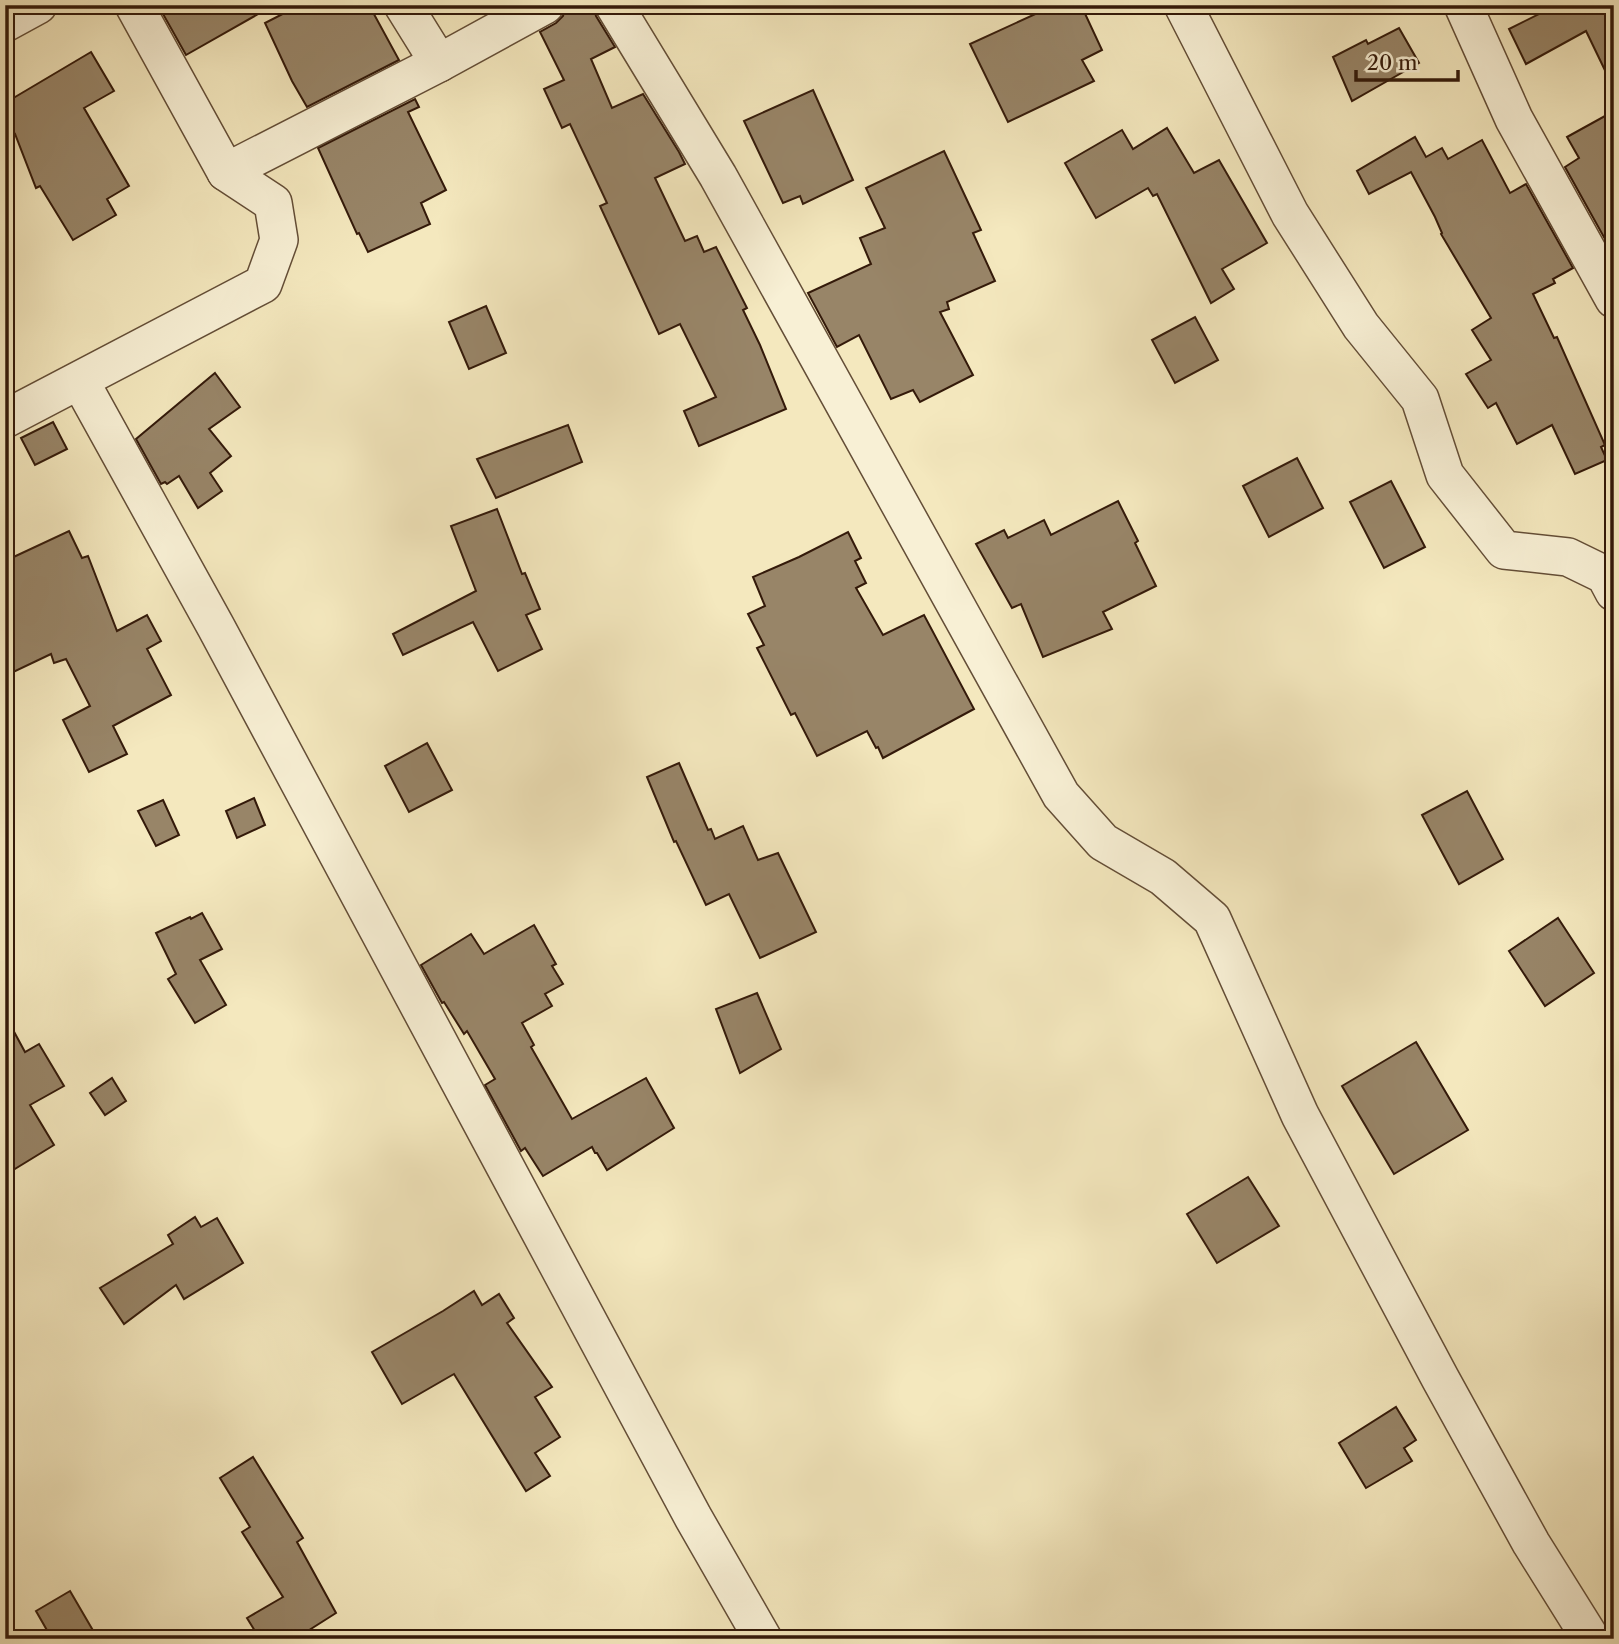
<svg xmlns="http://www.w3.org/2000/svg" width="1619" height="1644" viewBox="0 0 1619 1644" font-family="'Libre Caslon Text',serif">
<style>
.building{fill:#988568;stroke:#341a0a;stroke-width:2}
.lines{fill:none;stroke-linecap:round;stroke-linejoin:round}
.minor-casing{stroke:#644e37;stroke-width:40}
.minor{stroke:#f8f0d5;stroke-width:37}
</style>
<rect width="100%" height="100%" fill="#f4e8be"/>
<filter id="stains"><feTurbulence type="fractalNoise" baseFrequency=".00286" numOctaves="4"/><feColorMatrix values="0 0 0 0 .2 0 0 0 0 .09 0 0 0 0 .02 0 0 0 .5 -.17"/></filter>
<radialGradient id="worn" r=".72"><stop offset=".6" stop-color="#630" stop-opacity="0"/><stop offset="1" stop-color="#630" stop-opacity=".3"/></radialGradient>
<g class="building">
<path d="M158,5H274L186,55Z"/>
<path d="M300,5H369L399,60L307,107L292,81L265,23Z"/>
<path d="M573,5H593L596,16L615,47L591,59L612,108L643,94L679,152L685,164L655,178L685,241L697,236L704,252L716,247L747,308L743,310L760,345L786,409L699,446L684,411L716,397L680,324L659,334L600,206L607,203L570,124L562,128L544,89L564,80L540,32L556,23L563,16L565,9Z"/>
<path d="M1055,5H1081L1102,50L1082,60L1094,81L1008,122L970,44Z"/>
<path d="M1557,5H1614V15L1610,18L1614,26V89L1586,31L1526,64L1509,29Z"/>
<path d="M1399,28L1419,63L1352,101L1333,57L1366,40L1368,44Z"/>
<path d="M91,52L114,91L84,108L129,186L107,199L116,215L73,240L40,186L36,188L15,134L5,139V103Z"/>
<path d="M813,90L853,180L803,204L800,196L783,203L744,121Z"/>
<path d="M415,99L419,107L408,112L446,190L421,203L430,224L368,252L359,233L357,234L318,148Z"/>
<path d="M1614,111V246L1610,248L1565,167L1579,158L1567,137Z"/>
<path d="M1167,128L1194,173L1219,160L1267,243L1222,269L1234,289L1211,303L1157,194L1153,196L1148,188L1096,218L1065,163L1122,130L1133,149Z"/>
<path d="M1415,137L1426,157L1442,148L1448,159L1482,140L1510,193L1526,184L1573,268L1553,279L1555,283L1533,294L1554,338L1557,337L1605,445L1601,447L1607,460L1575,474L1552,425L1517,444L1496,403L1488,408L1466,374L1491,360L1472,330L1491,318L1441,234L1442,233L1435,217L1411,172L1369,194L1357,171Z"/>
<path d="M944,151L981,230L973,233L995,281L947,302L949,309L940,312L973,375L920,402L913,390L891,399L859,335L837,347L808,293L871,264L860,238L885,228L866,188Z"/>
<path d="M486,306L506,353L469,369L449,322Z"/>
<path d="M1195,317L1218,360L1175,383L1152,340Z"/>
<path d="M215,373L240,407L209,429L231,456L210,473L222,491L198,508L179,476L167,484L165,482L161,484L136,439Z"/>
<path d="M53,422L67,449L35,465L21,438Z"/>
<path d="M568,425L582,462L496,498L477,459Z"/>
<path d="M1297,458L1323,508L1269,537L1243,486Z"/>
<path d="M1391,481L1425,547L1384,568L1350,502Z"/>
<path d="M1118,501L1138,541L1135,543L1156,586L1103,612L1112,629L1043,657L1021,604L1012,608L976,544L1004,530L1008,538L1044,520L1051,535Z"/>
<path d="M497,509L522,574L525,573L540,609L526,615L542,649L498,671L473,622L403,655L393,634L476,591L451,526Z"/>
<path d="M69,531L82,558L88,556L117,631L147,615L161,641L147,649L171,695L113,726L127,754L89,772L63,720L90,706L66,659L54,663L51,654L5,676V561Z"/>
<path d="M848,532L861,558L855,561L866,583L856,588L883,635L924,615L974,709L883,758L878,747L876,748L867,731L817,756L795,713L791,715L757,648L764,645L748,614L765,606L753,577L799,557Z"/>
<path d="M427,743L452,790L409,812L385,766Z"/>
<path d="M679,763L708,830L711,829L715,839L743,826L758,860L778,853L816,932L760,958L729,894L706,905L676,841L674,842L647,777Z"/>
<path d="M1467,791L1503,859L1459,884L1422,815Z"/>
<path d="M254,798L265,825L237,838L226,811Z"/>
<path d="M163,800L179,835L156,846L138,811Z"/>
<path d="M202,913L222,949L200,960L226,1005L195,1023L168,979L176,974L156,933L190,917L191,919Z"/>
<path d="M1558,918L1594,973L1545,1006L1509,951Z"/>
<path d="M534,925L556,964L552,966L563,984L545,994L552,1006L522,1023L534,1045L531,1047L572,1119L646,1078L674,1128L607,1170L597,1153H595L592,1147L543,1176L525,1148L521,1151L485,1085L495,1079L467,1031L464,1034L444,1002L442,1003L421,965L471,934L484,954Z"/>
<path d="M757,993L781,1049L740,1073L716,1009Z"/>
<path d="M5,1015L25,1052L39,1044L64,1086L30,1105L54,1145L5,1175Z"/>
<path d="M1416,1042L1468,1130L1394,1174L1342,1086Z"/>
<path d="M112,1078L126,1101L105,1115L90,1093Z"/>
<path d="M1248,1177L1279,1226L1217,1263L1187,1214Z"/>
<path d="M195,1217L201,1227L217,1218L243,1263L184,1299L176,1285L124,1324L100,1288L173,1244L168,1235Z"/>
<path d="M474,1291L482,1305L499,1294L514,1318L507,1323L552,1387L535,1397L560,1437L535,1453L550,1476L526,1491L454,1374L402,1404L372,1352L443,1311Z"/>
<path d="M1396,1407L1416,1440L1404,1448L1412,1461L1366,1488L1339,1443Z"/>
<path d="M253,1457L303,1538L297,1542L336,1613L295,1639H260L247,1618L283,1597L242,1532L250,1527L220,1478Z"/>
<path d="M70,1591L98,1639H52L36,1611Z"/>
</g>
<g class="lines">
<g class="minor-casing">
<g id="minor">
<path d="M403,5L439,63"/>
<path d="M614,5L718,176L1061,795L1103,842L1163,877L1212,919L1300,1115L1440,1378L1531,1543L1591,1639"/>
<path d="M1183,5L1290,214L1361,326L1420,399L1445,475L1504,550L1568,557L1605,575L1614,592"/>
<path d="M1463,5L1514,119L1614,299"/>
<path d="M5,23L38,5"/>
<path d="M226,172L439,63L545,5"/>
<path d="M80,381L216,627L693,1517L763,1639"/>
<path d="M5,419L263,284L279,240L273,203L226,172L134,5"/>
</g>
</g>
<use href="#minor" class="minor"/>
</g>
<rect width="1619" height="1644" fill="none" stroke="#f4e8be" stroke-width="28"/>
<rect x="7" y="7" width="1605" height="1630" fill="none" stroke="#341a0a" stroke-width="3.5"/>
<rect x="14" y="14" width="1591" height="1616" fill="none" stroke="#341a0a" stroke-width="2"/>
<path d="M1356 70v10h102v-10" fill="none" stroke="#341a0a" stroke-width="3.5"/>
<text x="1367" y="70" font-size="21" fill="#341a0a" stroke="#f8f0d5" stroke-width="5" paint-order="stroke">20 m</text>
<rect width="100%" height="100%" filter="url(#stains)"/>
<rect width="100%" height="100%" fill="url(#worn)"/>
</svg>
